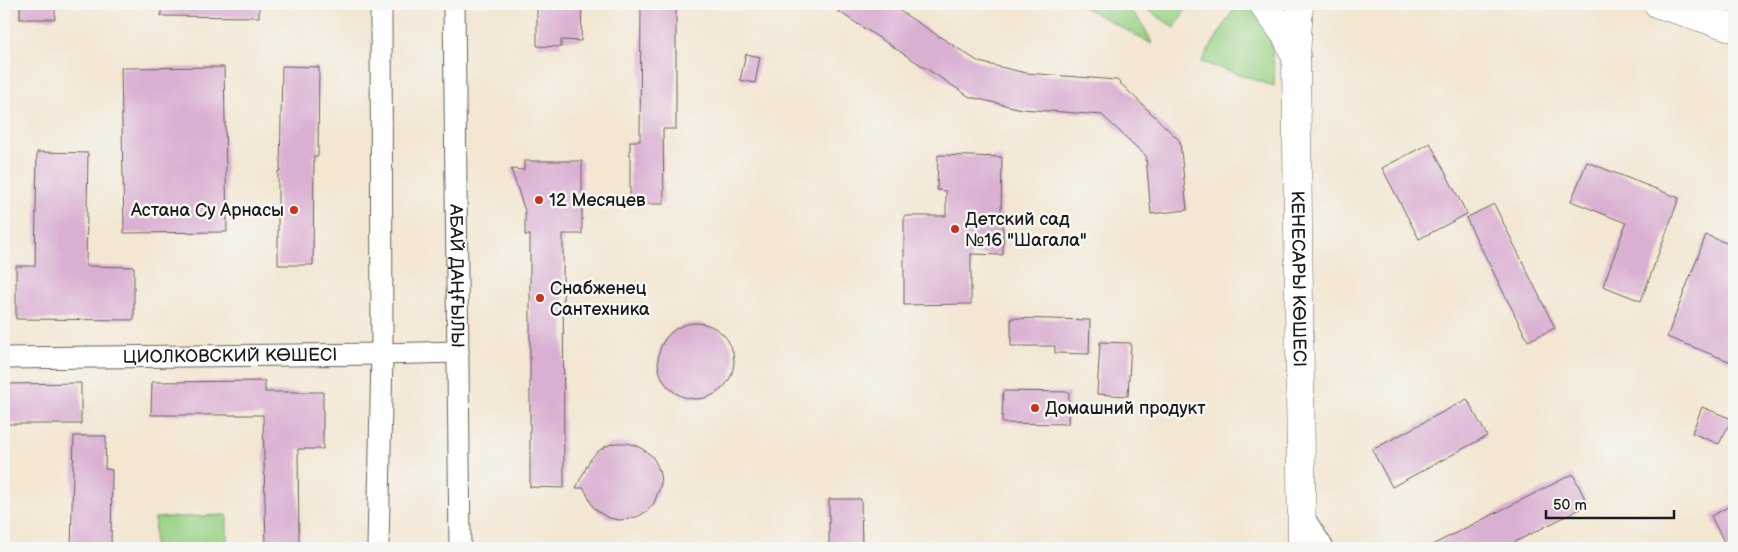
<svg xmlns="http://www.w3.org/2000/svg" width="1738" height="552" viewBox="0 0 1738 552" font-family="'Balsamiq Sans',sans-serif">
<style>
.green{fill:#98d184;stroke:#5a7650}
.building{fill:#dab0d2}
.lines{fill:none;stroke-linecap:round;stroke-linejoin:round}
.minor-casing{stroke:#67635c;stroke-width:23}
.major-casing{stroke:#67635c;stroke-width:29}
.minor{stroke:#fff;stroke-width:21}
.major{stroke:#fff;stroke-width:28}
.poi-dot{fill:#c8321e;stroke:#f6f6f2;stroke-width:2}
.labels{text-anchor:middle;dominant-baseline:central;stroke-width:5;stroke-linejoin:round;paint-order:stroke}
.poi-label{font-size:18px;fill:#1c1c1c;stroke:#f6f6f2;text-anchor:start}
.street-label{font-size:18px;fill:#1c1c1c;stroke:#f6f6f2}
</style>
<rect width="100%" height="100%" fill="#f6f6f2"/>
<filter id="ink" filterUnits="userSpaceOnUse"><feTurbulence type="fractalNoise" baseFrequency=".02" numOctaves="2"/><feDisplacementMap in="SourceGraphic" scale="10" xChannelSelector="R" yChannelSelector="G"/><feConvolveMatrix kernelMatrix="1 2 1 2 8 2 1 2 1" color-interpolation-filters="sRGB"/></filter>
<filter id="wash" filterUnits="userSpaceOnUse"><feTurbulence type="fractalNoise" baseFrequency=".0096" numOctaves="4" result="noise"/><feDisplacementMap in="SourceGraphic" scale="20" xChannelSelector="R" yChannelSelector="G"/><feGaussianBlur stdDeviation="1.12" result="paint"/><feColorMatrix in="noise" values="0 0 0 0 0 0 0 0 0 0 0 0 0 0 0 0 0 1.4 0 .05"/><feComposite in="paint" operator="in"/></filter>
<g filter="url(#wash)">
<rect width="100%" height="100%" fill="#f3e6d2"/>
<g class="green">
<path d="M1078,4C1088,4 1110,2 1117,4C1135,9 1146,28 1152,44Z"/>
<path d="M1139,4H1189L1175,28Z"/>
<path d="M1237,4H1255C1258,6 1261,10 1263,13C1271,28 1275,69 1274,86L1201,62Z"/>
<path d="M227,515V548H154L155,518Z"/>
</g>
<g id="blocks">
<g class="building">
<rect x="20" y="4" width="35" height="15"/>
<path d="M161,4H259V17L161,16Z"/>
<path d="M537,4H582L581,41L561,40V47L537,46Z"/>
<path d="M641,4H676V129H663L664,204H630V141H640Z"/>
<path d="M827,4H889L979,62L1026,73L1117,80L1180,141L1187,210L1151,214L1146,156L1102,115L1022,109L970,97Z"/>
<path d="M746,54L760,57L755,83L740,80Z"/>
<path d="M282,66L319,67L318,156H314L313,265H278V171H280Z"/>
<path d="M224,67L227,232L124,233L121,68Z"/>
<path d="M1430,143L1467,214L1419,239L1382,168Z"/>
<path d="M37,152L88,153L86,266L134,267V320L16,319V266H35Z"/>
<path d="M938,155L1002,157L1001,215H1003V255L971,254V304L904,305V216H946V191L937,190Z"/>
<path d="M524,161H582V234H563L564,488L530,487V235H525V211L511,169L524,170Z"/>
<path d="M1587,162L1679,198L1641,301L1603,286L1626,223L1571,201Z"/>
<path d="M1494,204L1555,328L1528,341L1466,218Z"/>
<path d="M1706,235L1734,246V363L1667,337Z"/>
<path d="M1011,318L1090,320L1089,354L1055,353V346H1011Z"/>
<circle cx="696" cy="361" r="38"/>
<path d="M1100,342L1131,343L1128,396L1097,394Z"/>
<path d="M265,381V392H323V449H298L299,548H266L263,415H151L152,382Z"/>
<path d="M81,383V424H4V384Z"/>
<path d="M1003,391L1069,392L1068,424L1002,423Z"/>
<path d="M1467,399L1487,436L1392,487L1372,450Z"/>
<path d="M1702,407L1732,419L1719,444L1692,433Z"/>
<path d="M74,436H106L105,469L112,470L111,548H71Z"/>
<path d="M615,443H625L635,445L644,450L652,456L657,465L660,474L661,484L654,503L647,511L639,516L629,519L619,520L609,518L600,513L593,507L584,488H576L590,460L597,452L606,446Z"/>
<path d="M1573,474L1588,505L1503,548H1426Z"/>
<path d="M829,499H861L862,548H829Z"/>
<path d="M1734,504V548H1727L1711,516Z"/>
</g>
</g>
</g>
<g filter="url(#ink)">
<use href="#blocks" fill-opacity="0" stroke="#67635c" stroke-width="1"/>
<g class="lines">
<g class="minor-casing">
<g id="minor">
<path id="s1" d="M454,4L460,548"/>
<path id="s2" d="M4,358L382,354L458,352"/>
<path d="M1302,515L1323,548"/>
<path d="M378,548L382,354L381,4"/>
</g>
</g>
<g class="major-casing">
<g id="major">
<path d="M1263,4L1287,37L1296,58"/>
<path id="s3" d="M1299,4L1296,58L1302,548"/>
<path d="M1658,4L1734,28"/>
</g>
</g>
<use href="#minor" class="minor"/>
<use href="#major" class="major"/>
</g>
</g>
<g class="poi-dot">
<circle cx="539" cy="200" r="5"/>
<circle cx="294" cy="210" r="5"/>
<circle cx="955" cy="229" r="5"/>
<circle cx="540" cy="298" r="5"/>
<circle cx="1035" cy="408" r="5"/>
</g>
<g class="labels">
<g class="poi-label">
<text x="549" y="200">12 Месяцев</text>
<text x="284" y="210" text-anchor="end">Астана Су Арнасы</text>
<text x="965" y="219">Детский сад<tspan x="965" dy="21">№16 "Шагала"</tspan></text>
<text x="550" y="288">Снабженец<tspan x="550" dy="21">Сантехника</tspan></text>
<text x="1045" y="408">Домашний продукт</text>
</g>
<g class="street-label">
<text stroke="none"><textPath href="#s1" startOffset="272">АБАЙ ДАҢҒЫЛЫ</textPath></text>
<text stroke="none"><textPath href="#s3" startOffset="275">КЕНЕСАРЫ КӨШЕСІ</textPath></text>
<text stroke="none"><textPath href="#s2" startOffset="226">ЦИОЛКОВСКИЙ КӨШЕСІ</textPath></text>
</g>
</g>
<rect width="1738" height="552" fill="none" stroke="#f6f6f2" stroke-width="20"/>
<path d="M1546 510v8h128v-8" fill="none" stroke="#1c1c1c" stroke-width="2.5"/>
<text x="1553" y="510" font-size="15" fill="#1c1c1c" stroke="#f6f6f2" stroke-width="4" paint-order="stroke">50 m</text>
</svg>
